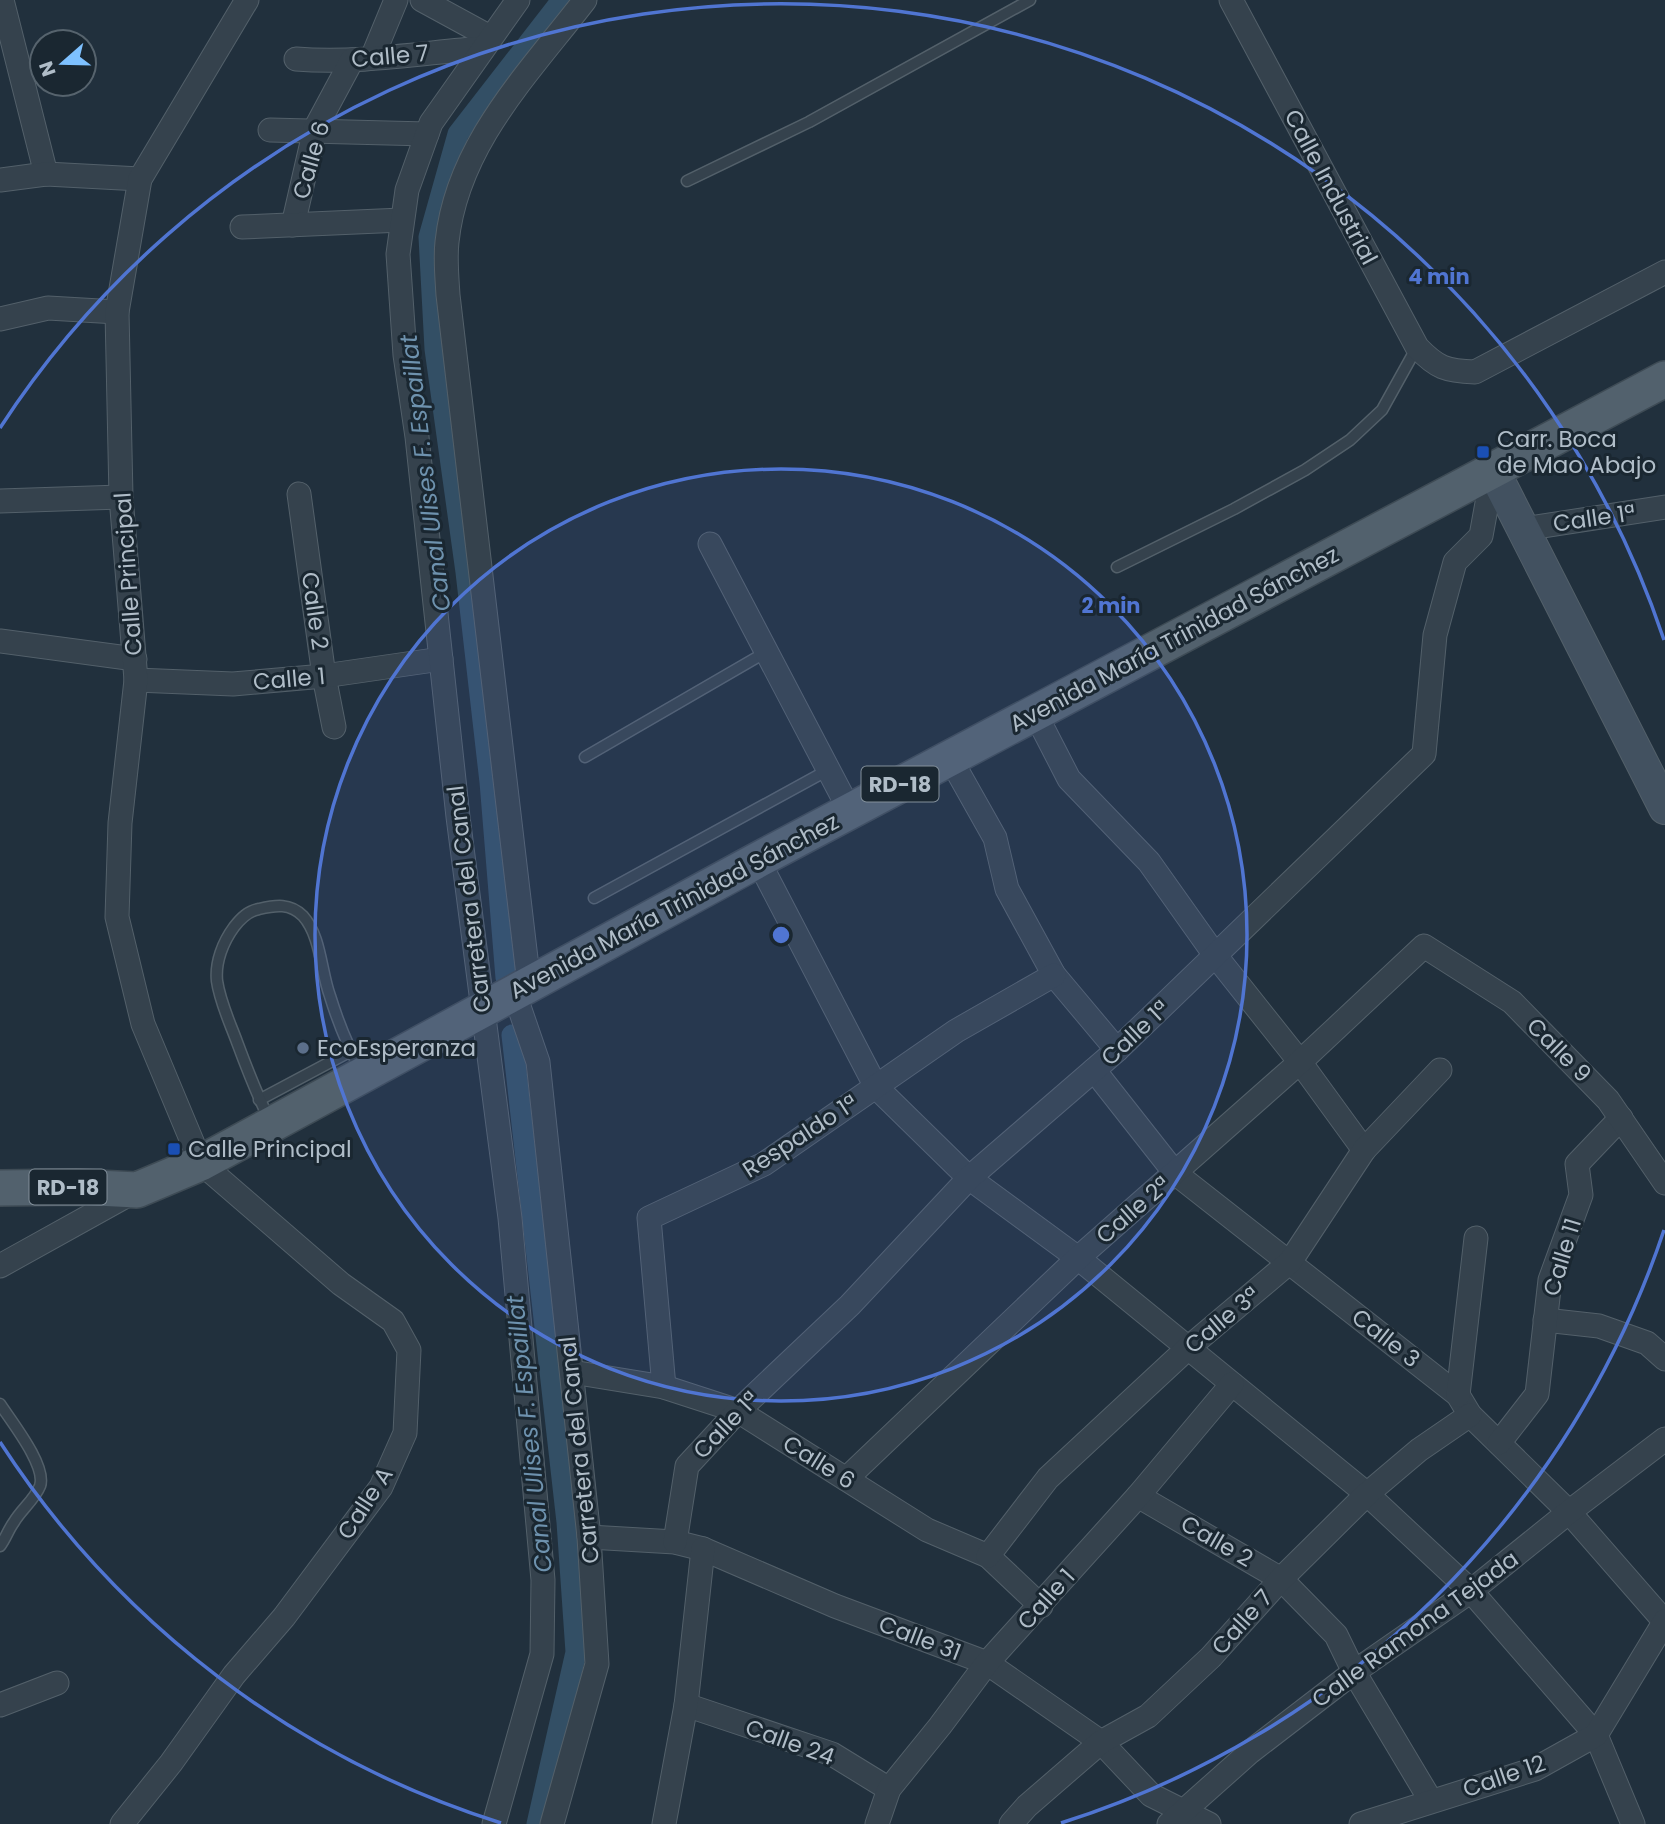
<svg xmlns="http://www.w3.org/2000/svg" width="1665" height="1824" viewBox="0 0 1665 1824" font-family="Poppins,sans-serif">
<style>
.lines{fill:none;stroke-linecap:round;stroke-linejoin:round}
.canal{stroke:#334f65;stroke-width:21}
.lane-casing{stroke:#53606a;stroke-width:13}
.street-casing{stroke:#53606a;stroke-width:25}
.secondary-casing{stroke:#53606a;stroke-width:34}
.primary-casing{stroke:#3e4b55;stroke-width:38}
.lane{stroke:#35424d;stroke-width:10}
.street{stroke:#35424d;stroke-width:23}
.secondary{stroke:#425160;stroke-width:32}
.primary{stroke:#52616d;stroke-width:35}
.ring{fill:none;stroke:#5075d2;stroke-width:3.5}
.transit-dot{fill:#1a4fb4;stroke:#1a2731;stroke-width:2.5}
.service-dot{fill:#5c6f8a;stroke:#1a2731;stroke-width:2.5}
.labels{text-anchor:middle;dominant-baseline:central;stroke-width:6;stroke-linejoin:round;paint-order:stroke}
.shield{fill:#1a2731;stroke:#83909b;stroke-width:2}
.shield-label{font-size:21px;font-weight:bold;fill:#b0bdc8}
.street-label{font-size:23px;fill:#b0bdc8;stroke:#1a2731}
.poi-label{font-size:23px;fill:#b0bdc8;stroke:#1a2731;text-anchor:start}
.water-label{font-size:24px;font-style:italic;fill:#6e92ae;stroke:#1a2731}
.centre{fill:#5075d2;stroke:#1a2731;stroke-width:3.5}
.ring-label{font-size:21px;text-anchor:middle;font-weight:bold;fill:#5075d2;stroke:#1a2731;stroke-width:6;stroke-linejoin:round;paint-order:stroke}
</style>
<rect width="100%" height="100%" fill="#21303d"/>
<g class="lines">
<g class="canal">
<path d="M506,978L490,782L466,572L435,349L429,237L458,134L562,0"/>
<path d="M512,1035L567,1522L576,1652L537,1824"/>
</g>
<g class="lane-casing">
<g id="lane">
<path d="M687,181L809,122L1030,0"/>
<path d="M1117,567L1234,509L1305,470L1350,440L1382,410L1417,347"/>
<path d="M585,757L766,652"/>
<path d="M594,898L828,770"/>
<path d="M259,1100L351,1051"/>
<path d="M270,1121C257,1095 247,1069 237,1042C230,1023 220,1002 217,981C215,962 223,942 234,927C241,918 248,911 259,909C276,905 290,903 303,916C321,936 321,972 330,996C338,1022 348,1047 361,1070"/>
<path d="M0,1404C11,1421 47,1466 40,1486C35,1499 21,1510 14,1522C8,1530 6,1538 0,1546"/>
</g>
</g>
<g class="street-casing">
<g id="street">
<path d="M2,0L46,174"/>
<path d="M422,0L490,37"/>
<path d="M1231,0L1417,347C1437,368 1446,371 1475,372L1665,272"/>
<path d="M372,58L396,0"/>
<path d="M296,59C358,64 421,53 483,48"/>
<path d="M270,130L427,134"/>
<path d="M0,180L46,174L140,179"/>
<path d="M293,225L315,129L352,60"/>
<path d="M242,227L402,220"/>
<path d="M0,319L48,308L117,312"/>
<path d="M299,494L324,676L334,727"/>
<path d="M0,501L121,497"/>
<path d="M1524,529L1665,507"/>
<path d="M710,544L850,811"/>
<path d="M0,641L135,659"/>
<path d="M136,680L233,684L324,676L441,659"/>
<path d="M1035,713L1069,779L1149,862L1215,955L1300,1062L1364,1150"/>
<path d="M950,758L995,838L1007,889L1054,975L1117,1050"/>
<path d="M758,860L876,1087L969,1178L1078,1258L1367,1494L1471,1591L1596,1735L1633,1824"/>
<path d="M529,984L448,295C447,278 445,259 447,242C457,145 528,74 585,0"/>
<path d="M514,992L538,1062L589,1537L597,1664L552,1824"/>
<path d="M1094,1070L1175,1173L1458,1395L1470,1415L1569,1512L1665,1622"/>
<path d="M0,1266L135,1191"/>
<path d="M1545,1320L1599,1326L1647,1343L1665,1359"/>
<path d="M572,1372L664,1387L738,1411L927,1530L988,1556L1041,1606"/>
<path d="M664,1387L649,1218L764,1164L956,1031L1054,975"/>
<path d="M1458,1395L1476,1238"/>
<path d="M1499,1443L1537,1394L1550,1280L1581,1195L1577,1164L1621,1118"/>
<path d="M846,1479L1078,1258L1300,1062L1424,946L1512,1002L1608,1100L1665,1183"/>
<path d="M1138,1496L1281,1579L1336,1635L1354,1672L1431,1801"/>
<path d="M589,1537L675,1542L703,1549L835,1606L987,1663L1101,1742L1151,1795L1209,1824"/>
<path d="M675,1542L687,1466L738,1411L850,1305L969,1178L1117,1050L1424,754L1435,635L1455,562L1481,536L1493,470"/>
<path d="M988,1556L1048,1478L1188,1348L1290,1262L1364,1150L1440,1070"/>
<path d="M0,1705L57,1683"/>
<path d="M686,1705L832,1754L889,1789"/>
<path d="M122,1824L171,1763L234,1675L284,1617L381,1487L405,1433L409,1350L393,1321L341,1284L201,1163L143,1024L117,917L120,823L136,680L121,497L117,312L140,179L247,0"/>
<path d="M494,1824L542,1654L543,1580L510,1218L458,817L417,437L405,355L398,254L407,190L431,123L518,0"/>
<path d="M664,1824L686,1705L703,1549"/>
<path d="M877,1824L889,1789L940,1726L987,1663L1138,1496L1232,1384"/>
<path d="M1011,1824L1027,1806L1101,1742L1148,1716L1211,1657L1281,1579L1367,1494L1419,1450L1470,1415"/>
<path d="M1169,1824L1250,1752L1354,1672L1471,1591L1569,1512L1665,1439"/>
<path d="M1361,1824L1535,1769L1596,1735L1665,1621"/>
</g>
</g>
<g class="secondary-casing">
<path id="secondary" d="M1493,470L1665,808"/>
</g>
<g class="primary-casing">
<path id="primary" d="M0,1188L76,1187L137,1190L201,1163L758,860L1665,379"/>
</g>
<use href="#lane" class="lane"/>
<use href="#street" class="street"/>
<use href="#secondary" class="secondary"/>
<use href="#primary" class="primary"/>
</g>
<circle cx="781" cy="935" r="466" fill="#5075d2" fill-opacity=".12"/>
<g class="ring">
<circle cx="781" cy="935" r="466"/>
<path d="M1664 1230A931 931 0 0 1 1061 1823M501 1823A931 931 0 0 1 0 1442M0 428A931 931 0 0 1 1664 640"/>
</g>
<g class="transit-dot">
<rect x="1476" y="445" width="14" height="14" rx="3.5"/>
<rect x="167" y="1142" width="14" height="14" rx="3.5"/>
</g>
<circle class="service-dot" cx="303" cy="1048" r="7"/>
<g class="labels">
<g class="shield">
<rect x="861.5" y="766.5" width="77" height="35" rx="5"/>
<rect x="29.5" y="1169.5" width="77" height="35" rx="5"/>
</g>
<g class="shield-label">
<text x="900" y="784">RD-18</text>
<text x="68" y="1187">RD-18</text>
</g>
<g class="street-label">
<text transform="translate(390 56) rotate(-5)">Calle 7</text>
<text transform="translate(311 160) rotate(-74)">Calle 6</text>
<text transform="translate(1331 187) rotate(62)">Calle Industrial</text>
<text transform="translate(1594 518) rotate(-8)">Calle 1ª</text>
<text transform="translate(128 574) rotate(-94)">Calle Principal</text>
<text transform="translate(315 611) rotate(82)">Calle 2</text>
<text transform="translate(1174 639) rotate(-28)">Avenida María Trinidad Sánchez</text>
<text transform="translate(289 679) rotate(-5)">Calle 1</text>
<text transform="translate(469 899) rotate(-97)">Carretera del Canal</text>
<text transform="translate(674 906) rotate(-28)">Avenida María Trinidad Sánchez</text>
<text transform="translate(1135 1033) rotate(-43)">Calle 1ª</text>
<text transform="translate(1559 1050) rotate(45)">Calle 9</text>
<text transform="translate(800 1136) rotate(-33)">Respaldo 1ª</text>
<text transform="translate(1133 1210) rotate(-41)">Calle 2ª</text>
<text transform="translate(1562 1257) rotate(-73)">Calle 11</text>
<text transform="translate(1222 1320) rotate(-40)">Calle 3ª</text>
<text transform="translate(1386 1338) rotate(38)">Calle 3</text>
<text transform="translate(726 1425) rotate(-46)">Calle 1ª</text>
<text transform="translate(579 1450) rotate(-96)">Carretera del Canal</text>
<text transform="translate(819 1462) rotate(32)">Calle 6</text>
<text transform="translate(365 1503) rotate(-57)">Calle A</text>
<text transform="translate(1217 1541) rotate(30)">Calle 2</text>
<text transform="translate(1046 1599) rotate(-48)">Calle 1</text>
<text transform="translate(1242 1622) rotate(-48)">Calle 7</text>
<text transform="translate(1415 1629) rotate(-36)">Calle Ramona Tejada</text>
<text transform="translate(920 1638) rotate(21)">Calle 31</text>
<text transform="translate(790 1742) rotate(20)">Calle 24</text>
<text transform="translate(1504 1776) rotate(-19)">Calle 12</text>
</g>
<g class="poi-label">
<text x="1497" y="439">Carr. Boca<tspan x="1497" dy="26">de Mao Abajo</tspan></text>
<text x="317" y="1048">EcoEsperanza</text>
<text x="188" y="1149">Calle Principal</text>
</g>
<g class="water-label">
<text transform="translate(425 473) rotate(-97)">Canal Ulises F. Espaillat</text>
<text transform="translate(529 1434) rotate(-96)">Canal Ulises F. Espaillat</text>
</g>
</g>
<circle cx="781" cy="935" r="10" class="centre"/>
<g class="ring-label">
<text x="1439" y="284">4 min</text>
<text x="1111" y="613">2 min</text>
</g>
<g transform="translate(63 63) rotate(250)"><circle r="33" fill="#1a2731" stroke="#56636d" stroke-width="2"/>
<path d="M0-5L12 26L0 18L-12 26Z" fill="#7ec1ff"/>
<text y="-10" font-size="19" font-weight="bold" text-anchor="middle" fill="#b0bdc8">N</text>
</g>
</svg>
